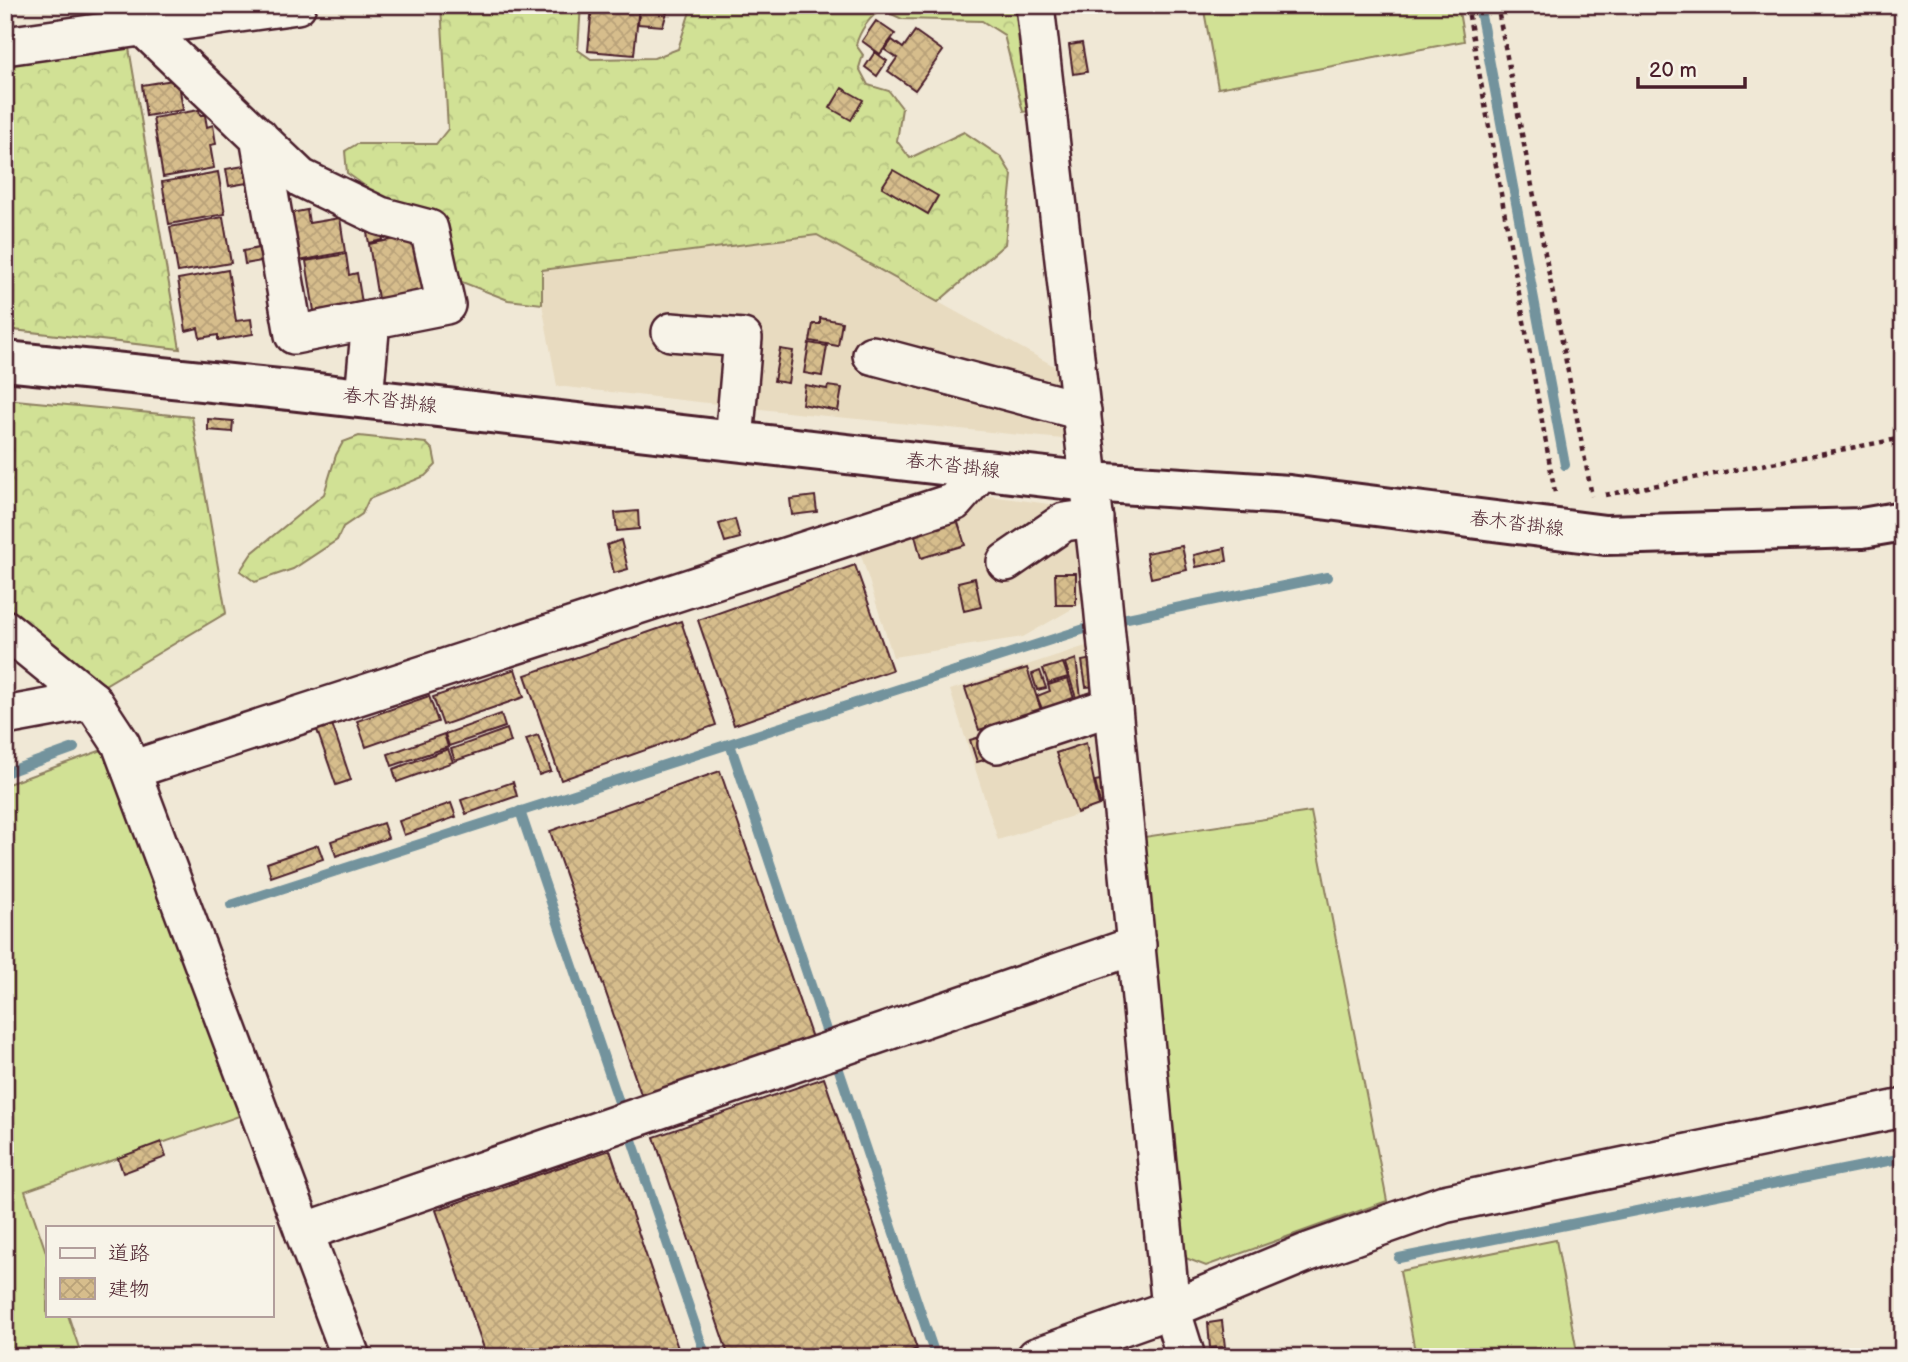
<svg xmlns="http://www.w3.org/2000/svg" width="1908" height="1362" viewBox="0 0 1908 1362" font-family="'Balsamiq Sans','Klee One',sans-serif">
<style>
.built{fill:#e8dbc0}
.grass{fill:#d1e195;stroke:#8e8060;stroke-width:2}
.forest{fill:url(#forest-crowns);stroke:#8e8060;stroke-width:2}
.lines{fill:none;stroke-linecap:round;stroke-linejoin:round}
.stream{stroke:#73939d;stroke-width:10}
.building{fill:url(#building-cross-hatch);stroke:#4a1f2b;stroke-width:2}
.minor-casing{stroke:#4a1f2b;stroke-width:42}
.major-casing{stroke:#4a1f2b;stroke-width:44}
.path{stroke:#4a1f2b;stroke-width:4.5;stroke-dasharray:5 5;stroke-linecap:butt}
.minor{stroke:#f7f3e8;stroke-width:37}
.major{stroke:#f7f3e8;stroke-width:38}
.labels{text-anchor:middle;dominant-baseline:central;stroke-width:5;stroke-linejoin:round;paint-order:stroke}
.street-label{font-size:19px;fill:#4a1f2b;stroke:#f7f3e8}
</style>
<defs>
<pattern id="forest-crowns" width="20" height="18" patternUnits="userSpaceOnUse" patternTransform="scale(1.75)"><rect width="20" height="18" fill="#d1e195"/><path d="M2 6a3 3 0 1 1 6 0M12 15a3 3 0 1 1 6 0" fill="none" stroke="#b5c181"/></pattern>
<pattern id="building-cross-hatch" width="8" height="8" patternUnits="userSpaceOnUse" patternTransform="scale(1.75)"><rect width="8" height="8" fill="#d6bd8c"/><path d="M0 0l8 8M0 8l8-8" fill="none" stroke="#b9a279"/></pattern>
</defs>
<rect width="100%" height="100%" fill="#f0e8d6"/>
<filter id="ink" filterUnits="userSpaceOnUse"><feTurbulence type="fractalNoise" baseFrequency=".0143" numOctaves="2"/><feDisplacementMap in="SourceGraphic" scale="14" xChannelSelector="R" yChannelSelector="G"/><feConvolveMatrix kernelMatrix="1 2 1 2 8 2 1 2 1" color-interpolation-filters="sRGB"/></filter>
<g filter="url(#ink)">
<g class="built">
<path d="M817,235L1065,372L1073,440L796,413L557,386L542,304L541,270Z"/>
<path d="M991,496L1077,508L1086,601L1023,637L893,657L856,539Z"/>
<path d="M1095,643L1113,803L998,840L950,690Z"/>
</g>
<g class="grass">
<path d="M1203,5H1458L1464,41L1218,88Z"/>
<path d="M105,749L242,1115L25,1191L47,1255V1315H68L82,1357H5V785Z"/>
<path d="M1311,812L1387,1201L1206,1266L1183,1257L1144,837Z"/>
<path d="M1556,1240L1578,1357H1416L1400,1271Z"/>
</g>
<g class="forest">
<path d="M441,5H581L578,50L591,59L654,58L678,49L692,5H1021L1030,111L1023,112L1004,35L982,21L902,19L883,10C870,14 859,33 856,45L863,55L859,68L868,85L889,91L902,108L897,141L910,158L964,132L1001,157L1012,175L1005,244L938,302L817,235L542,270V304L508,300L454,279L387,202L347,173L345,151L357,144H436L448,129Z"/>
<path d="M128,42L180,349L5,329V59Z"/>
<path d="M5,399L192,417L226,613L103,686L5,608Z"/>
<path d="M359,436L426,443L433,450L436,465L425,476L369,499L362,514L343,527L337,540L293,569L255,582L240,571L252,553L324,494L336,455L343,442Z"/>
</g>
<g class="lines">
<g class="stream">
<path d="M1479,5L1565,465"/>
<path d="M730,744L828,1036"/>
<path d="M5,773L74,748"/>
<path d="M520,811L621,1108"/>
<path d="M231,905L1103,623L1327,577"/>
<path d="M838,1067L935,1355"/>
<path d="M632,1140L706,1357"/>
<path d="M1399,1258L1903,1158"/>
</g>
</g>
<g class="building">
<path d="M592,5H639L634,55L588,51Z"/>
<path d="M640,5H669L663,26L638,24Z"/>
<path d="M876,21L895,34L880,54L862,41Z"/>
<path d="M915,31L943,51L915,90L888,71L897,58L885,50L892,40L903,48Z"/>
<path d="M1082,43L1087,72L1073,74L1069,45Z"/>
<path d="M875,52L887,61L877,76L865,67Z"/>
<path d="M173,80V84L179,83L183,110L146,116L142,85Z"/>
<path d="M842,88L863,100L851,120L830,108Z"/>
<path d="M199,110L200,115H205L207,127L213,125L216,144L210,145L214,168L163,177L153,118Z"/>
<path d="M250,165L253,182L229,186L226,169Z"/>
<path d="M893,170L938,196L928,214L882,187Z"/>
<path d="M218,172L225,214L169,224L162,182Z"/>
<path d="M307,210L309,223L340,218L345,252L299,261L291,213Z"/>
<path d="M223,217L231,263L178,272L170,227Z"/>
<path d="M365,223L381,228L383,240L369,243Z"/>
<path d="M400,238L416,245L424,286L419,298L379,305L369,244Z"/>
<path d="M264,247L267,260L245,264L243,251Z"/>
<path d="M346,254L349,275L357,273L362,303L314,311L306,261Z"/>
<path d="M228,270L236,321L251,319L253,334L218,340V335L200,338L198,328L186,331L178,279Z"/>
<path d="M820,318L842,322L838,346L810,341L813,324H820Z"/>
<path d="M809,343L827,346L822,376L804,373Z"/>
<path d="M780,349L793,351L788,383L774,381Z"/>
<path d="M805,385L827,389L828,386L842,388L838,411L802,404Z"/>
<path d="M208,419L233,421L232,432L208,430Z"/>
<path d="M815,496L817,512L792,515L790,499Z"/>
<path d="M638,511L639,529L617,531L615,513Z"/>
<path d="M956,516L965,545L921,558L913,528Z"/>
<path d="M735,519L740,538L725,542L719,524Z"/>
<path d="M621,540L628,569L614,573L607,545Z"/>
<path d="M1182,546L1187,570L1151,578L1146,553Z"/>
<path d="M1225,548L1227,561L1196,567L1194,555Z"/>
<path d="M855,565L892,670L734,725L698,620Z"/>
<path d="M1055,573H1076V605H1056Z"/>
<path d="M975,578L981,607L964,611L958,582Z"/>
<path d="M681,621L716,725L561,780L525,675Z"/>
<path d="M1076,659L1081,697L1076,698L1065,663Z"/>
<path d="M1093,659L1097,686L1086,687L1082,661Z"/>
<path d="M1063,663L1068,677L1048,683L1043,669Z"/>
<path d="M1027,668L1041,710L979,730L965,688Z"/>
<path d="M515,669L524,697L443,725L433,697Z"/>
<path d="M1040,671L1046,688L1037,690L1032,674Z"/>
<path d="M1068,679L1074,699L1042,709L1037,696L1050,691L1048,685Z"/>
<path d="M429,696L438,722L366,747L357,721Z"/>
<path d="M501,714L505,727L449,746L445,734Z"/>
<path d="M332,724L351,780L336,785L317,730Z"/>
<path d="M507,729L511,742L455,761L451,749Z"/>
<path d="M444,734L448,747L392,766L388,754Z"/>
<path d="M538,735L551,771L539,775L526,739Z"/>
<path d="M980,737L987,759L977,762L970,740Z"/>
<path d="M1086,743L1099,805L1077,813L1056,753Z"/>
<path d="M448,749L453,762L397,782L393,769Z"/>
<path d="M720,771L812,1038L642,1097L550,831Z"/>
<path d="M1105,779L1110,802L1100,804L1095,781Z"/>
<path d="M513,782L517,796L466,814L461,800Z"/>
<path d="M451,803L456,817L404,835L399,821Z"/>
<path d="M383,823L388,838L336,856L331,841Z"/>
<path d="M318,845L323,859L271,877L267,863Z"/>
<path d="M824,1078L917,1349L895,1357H729L654,1137Z"/>
<path d="M161,1142L166,1157L123,1173L118,1158Z"/>
<path d="M610,1150L681,1357H487L436,1210Z"/>
<path d="M1222,1321L1225,1347L1210,1348L1208,1323Z"/>
<path d="M1161,1348L1164,1357H1130L1129,1355Z"/>
<path d="M1228,1348L1229,1357H1211V1349Z"/>
</g>
<g class="lines">
<g class="minor-casing">
<g id="minor">
<path d="M1035,5L1102,594L1171,1309L1186,1357"/>
<path d="M143,27L301,178L380,216L429,229L446,305L294,335L259,137"/>
<path d="M5,46L297,5"/>
<path d="M671,332L743,338L734,441"/>
<path d="M872,355L1082,411"/>
<path d="M364,398L371,320"/>
<path d="M1006,562L1064,522L1094,518"/>
<path d="M5,629L92,700L121,744L351,1357"/>
<path d="M5,716L92,700"/>
<path d="M997,744L1113,706"/>
<path d="M131,770L954,502L982,470"/>
<path d="M304,1232L1137,945"/>
<path d="M1036,1357L1171,1309L1306,1253L1444,1204L1903,1108"/>
</g>
</g>
<g class="major-casing">
<path id="major" d="M5,361L290,390L1090,482L1289,495L1605,535L1862,528L1903,521"/>
</g>
<g class="path">
<path d="M1467,5L1555,493"/>
<path d="M1497,5L1592,496"/>
<path d="M1605,495L1903,438"/>
</g>
<use href="#minor" class="minor"/>
<use href="#major" class="major"/>
</g>
</g>
<g class="labels">
<g class="street-label">
<text transform="translate(390 401) rotate(7)">春木沓掛線</text>
<text transform="translate(953 466) rotate(7)">春木沓掛線</text>
<text transform="translate(1517 524) rotate(7)">春木沓掛線</text>
</g>
</g>
<rect width="1908" height="1362" fill="none" stroke="#f7f3e8" stroke-width="28"/>
<rect x="14" y="14" width="1880" height="1334" fill="none" stroke="#4a1f2b" stroke-width="2.5" filter="url(#ink)"/>
<rect x="46" y="1226" width="228" height="91" fill="#f7f3e8" stroke="#b29e9c" stroke-width="2"/>
<rect x="60" y="1248" width="35" height="10" fill="#f7f3e8" stroke="#b29e9c" stroke-width="2"/>
<text x="108" y="1260" font-size="21" fill="#4a1f2b">道路</text>
<rect x="60" y="1278" width="35" height="21" fill="url(#building-cross-hatch)" stroke="#b29e9c" stroke-width="2"/>
<text x="108" y="1296" font-size="21" fill="#4a1f2b">建物</text>
<path d="M1638 77v10h107v-10" fill="none" stroke="#4a1f2b" stroke-width="3.5"/>
<text x="1649" y="77" font-size="21" fill="#4a1f2b" stroke="#f7f3e8" stroke-width="5" paint-order="stroke">20 m</text>
</svg>
